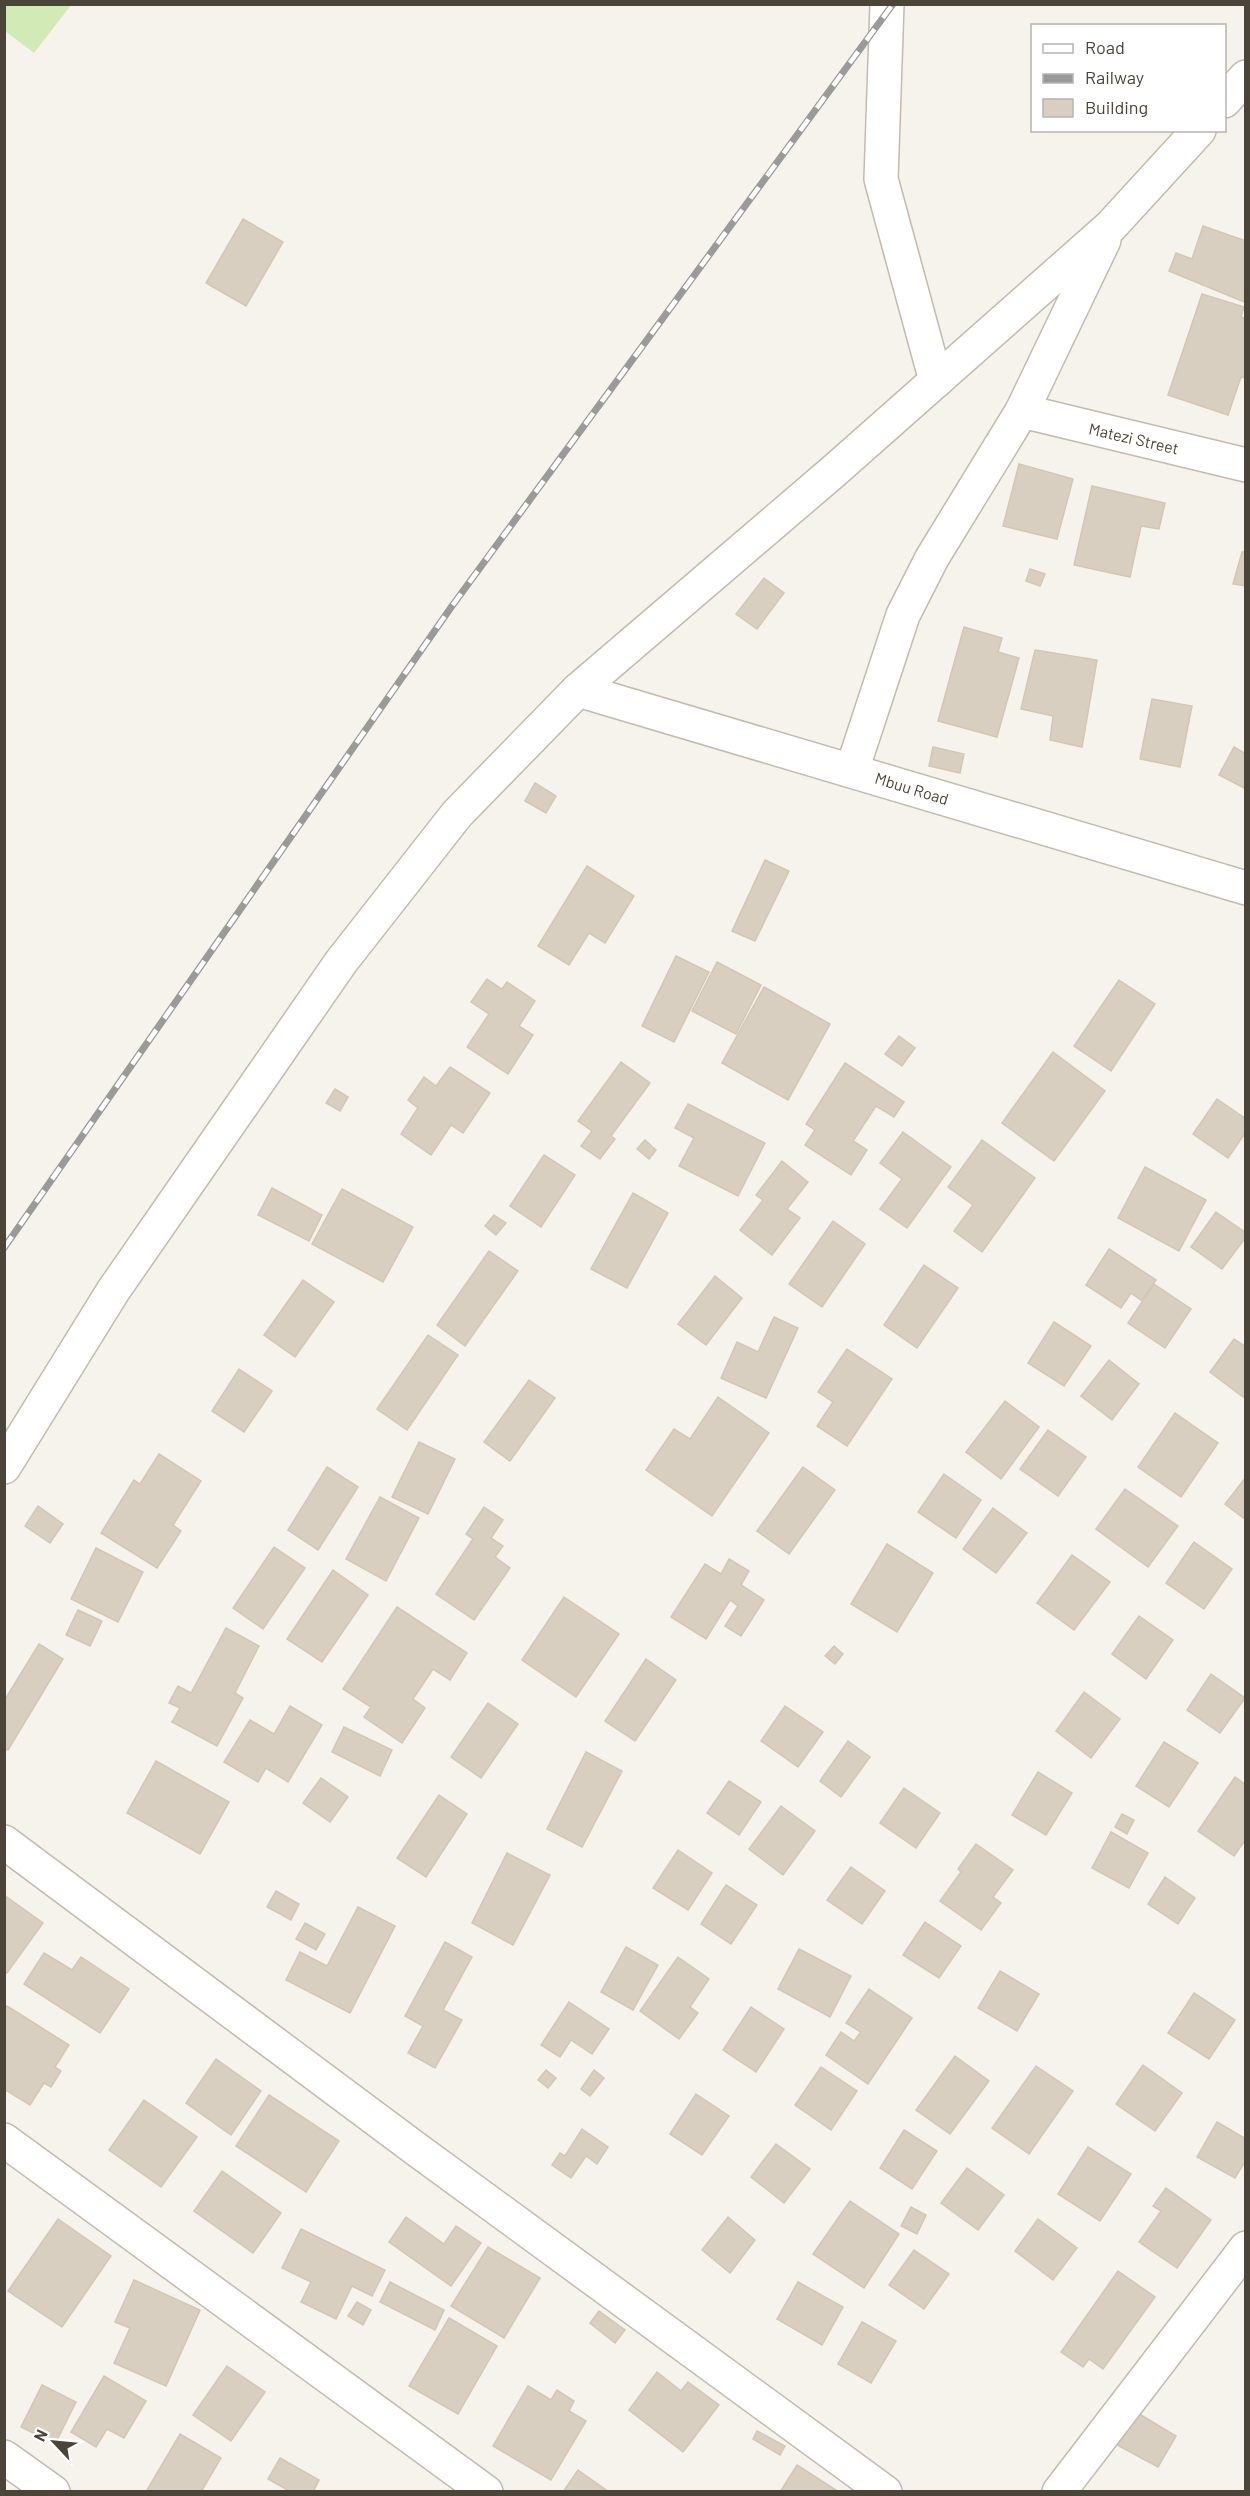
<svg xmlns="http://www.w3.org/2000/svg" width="1250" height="2496" viewBox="0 0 1250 2496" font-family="Barlow,sans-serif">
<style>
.green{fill:#d2eab5}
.building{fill:#d8cfc1;stroke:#d3c7b4;stroke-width:1.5}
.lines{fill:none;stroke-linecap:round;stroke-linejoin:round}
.street-casing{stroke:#c2bbae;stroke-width:36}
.street{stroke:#fff;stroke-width:33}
.rail-casing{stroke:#9a9a9a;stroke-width:7}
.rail{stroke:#fff;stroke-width:4.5;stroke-dasharray:14;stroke-linecap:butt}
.labels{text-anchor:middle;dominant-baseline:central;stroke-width:6;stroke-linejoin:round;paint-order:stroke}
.street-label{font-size:16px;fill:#4b4439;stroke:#fff}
</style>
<rect width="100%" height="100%" fill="#f6f3ec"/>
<path class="green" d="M4,5L5,4L71,5L34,53L5,31Z"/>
<g class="building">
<path d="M243,219L283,242L246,306L206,283Z"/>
<path d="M1203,226L1246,241L1244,302L1169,271L1176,253L1192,259Z"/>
<path d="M1202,294L1244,307L1241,317L1246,319V378L1241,377L1228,415L1168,395Z"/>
<path d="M1019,464L1073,479L1057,539L1003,526Z"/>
<path d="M1092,486L1165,503L1159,529L1141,526L1130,577L1074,565Z"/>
<path d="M1242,552H1246V586L1233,584Z"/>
<path d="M1030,569L1045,574L1040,586L1026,581Z"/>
<path d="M764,578L784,593L757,629L736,614Z"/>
<path d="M964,627L1002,638L998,652L1019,658L997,737L938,721Z"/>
<path d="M1035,650L1097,660L1082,747L1050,740L1053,716L1021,709Z"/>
<path d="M1152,699L1192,706L1180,767L1140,759Z"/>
<path d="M933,747L964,754L960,773L929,766Z"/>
<path d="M1234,747L1246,754V789L1219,775Z"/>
<path d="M535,783L556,796L546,813L525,801Z"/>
<path d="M765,860L789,871L755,941L732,931Z"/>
<path d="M587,866L634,896L605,943L589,933L569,965L538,946Z"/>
<path d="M676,956L709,972L674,1042L642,1026Z"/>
<path d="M717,962L761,985L736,1034L692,1011Z"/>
<path d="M487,979L502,989L507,982L535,1001L519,1026L533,1035L508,1074L467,1047L489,1014L471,1002Z"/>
<path d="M1119,980L1155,1004L1111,1071L1074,1046Z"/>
<path d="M764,987L830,1024L788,1100L722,1063Z"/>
<path d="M899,1036L915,1048L902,1066L885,1054Z"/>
<path d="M1053,1052L1105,1091L1054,1161L1002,1123Z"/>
<path d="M621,1062L650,1083L611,1136L615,1139L600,1159L581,1146L592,1131L578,1121Z"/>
<path d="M845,1063L904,1102L894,1117L876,1106L853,1141L867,1150L851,1175L805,1145L815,1130L806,1124Z"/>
<path d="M450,1067L490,1093L463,1133L451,1125L431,1155L401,1134L418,1108L408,1100L424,1077L436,1086Z"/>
<path d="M335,1089L348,1097L340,1111L326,1103Z"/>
<path d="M1217,1099L1246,1119V1132L1228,1158L1193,1134Z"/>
<path d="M688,1104L765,1143L738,1196L679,1166L694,1138L675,1128Z"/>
<path d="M903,1132L951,1167L907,1228L880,1209L902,1179L880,1163Z"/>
<path d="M645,1140L656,1150L649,1159L637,1149Z"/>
<path d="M982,1140L1035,1178L982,1252L954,1231L973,1205L948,1187Z"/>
<path d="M544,1155L575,1175L541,1227L510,1206Z"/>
<path d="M782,1161L808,1182L787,1209L800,1218L772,1255L740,1230L763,1200L756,1195Z"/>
<path d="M1145,1167L1206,1200L1179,1251L1118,1218Z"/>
<path d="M272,1188L322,1215L309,1241L258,1215Z"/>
<path d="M342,1189L413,1227L383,1282L312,1244Z"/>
<path d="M633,1193L668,1213L627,1288L591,1269Z"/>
<path d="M1216,1212L1246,1233V1237L1222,1269L1191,1247Z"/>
<path d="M494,1215L506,1223L496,1235L485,1226Z"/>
<path d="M833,1221L865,1244L822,1307L789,1284Z"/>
<path d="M1109,1249L1156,1280L1142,1301L1131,1293L1121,1308L1086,1285Z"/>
<path d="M489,1251L518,1271L465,1346L437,1325Z"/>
<path d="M924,1265L958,1288L917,1348L884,1325Z"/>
<path d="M715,1276L742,1298L706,1345L678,1324Z"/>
<path d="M303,1280L334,1302L295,1357L264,1335Z"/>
<path d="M1154,1284L1191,1309L1165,1348L1128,1323Z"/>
<path d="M774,1317L798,1328L766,1398L721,1378L737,1342L758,1352Z"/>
<path d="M1054,1322L1091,1346L1064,1386L1028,1363Z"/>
<path d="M428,1335L458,1355L407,1430L377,1409Z"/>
<path d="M1234,1339L1246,1347V1393L1243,1397L1210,1372Z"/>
<path d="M847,1349L892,1379L847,1446L817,1426L833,1402L818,1392Z"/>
<path d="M1109,1360L1139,1384L1112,1420L1081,1396Z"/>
<path d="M239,1369L272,1391L244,1432L212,1411Z"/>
<path d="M529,1380L555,1398L510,1461L484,1442Z"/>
<path d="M718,1397L769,1433L712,1516L646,1470L674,1429L690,1439Z"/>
<path d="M1005,1401L1039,1427L1001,1479L966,1452Z"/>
<path d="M1175,1413L1218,1443L1181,1497L1138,1467Z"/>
<path d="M1048,1430L1086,1457L1058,1496L1020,1469Z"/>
<path d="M419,1442L455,1459L428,1514L392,1497Z"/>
<path d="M159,1454L201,1481L173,1525L181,1531L157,1568L101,1533L134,1480L140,1484Z"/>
<path d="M327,1467L358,1487L318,1550L288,1530Z"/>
<path d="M803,1467L835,1490L789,1554L757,1531Z"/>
<path d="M944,1474L981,1500L956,1538L918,1512Z"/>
<path d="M1246,1477V1520L1225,1504Z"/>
<path d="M1125,1489L1178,1526L1148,1567L1096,1529Z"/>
<path d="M380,1497L419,1518L386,1581L346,1559Z"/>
<path d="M38,1506L63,1524L50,1543L25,1526Z"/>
<path d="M484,1507L503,1520L491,1538L503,1546L495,1557L510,1568L474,1620L436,1594L473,1539L466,1534Z"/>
<path d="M993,1508L1027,1533L996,1573L963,1549Z"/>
<path d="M1194,1542L1232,1569L1204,1609L1166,1583Z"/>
<path d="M887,1544L933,1573L897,1632L851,1604Z"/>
<path d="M274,1547L305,1568L263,1629L233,1608Z"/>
<path d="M96,1548L143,1572L118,1622L71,1599Z"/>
<path d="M1072,1555L1110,1582L1074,1630L1037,1603Z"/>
<path d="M729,1559L749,1571L741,1585L764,1600L741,1636L725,1626L738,1606L730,1600L706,1639L671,1617L705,1564L721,1574Z"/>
<path d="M333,1570L368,1595L322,1662L287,1639Z"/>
<path d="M564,1597L619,1634L576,1697L522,1660Z"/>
<path d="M397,1607L467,1653L450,1680L433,1669L413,1699L425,1708L402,1743L364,1717L371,1707L343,1689Z"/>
<path d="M78,1610L102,1621L90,1646L66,1635Z"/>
<path d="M1139,1616L1173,1640L1146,1679L1112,1654Z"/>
<path d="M226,1628L259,1646L235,1693L243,1698L217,1746L172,1722L180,1708L169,1703L178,1686L191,1693Z"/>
<path d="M39,1644L63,1659L8,1750L4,1748V1701Z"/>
<path d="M834,1646L843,1654L835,1664L825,1656Z"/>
<path d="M646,1659L676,1680L635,1741L605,1721Z"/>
<path d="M1211,1674L1245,1698L1220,1733L1187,1710Z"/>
<path d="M1084,1692L1120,1719L1091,1758L1056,1731Z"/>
<path d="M488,1703L518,1724L481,1778L451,1757Z"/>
<path d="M290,1706L322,1725L288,1782L266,1768L258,1782L224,1762L250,1720L274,1734Z"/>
<path d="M785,1706L823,1732L798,1767L761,1741Z"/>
<path d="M344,1727L392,1750L380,1776L332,1752Z"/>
<path d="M848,1741L870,1757L841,1797L820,1781Z"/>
<path d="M1164,1742L1198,1763L1169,1807L1136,1786Z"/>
<path d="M586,1752L622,1771L582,1847L547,1829Z"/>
<path d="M156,1761L229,1802L200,1854L127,1813Z"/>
<path d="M1038,1772L1072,1793L1046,1835L1012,1815Z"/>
<path d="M1235,1777L1246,1785V1839L1234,1856L1198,1831Z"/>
<path d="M321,1778L348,1797L330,1822L303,1803Z"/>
<path d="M729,1781L761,1802L739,1835L707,1813Z"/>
<path d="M904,1788L940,1813L916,1848L880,1823Z"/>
<path d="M439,1795L467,1814L426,1877L397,1858Z"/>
<path d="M781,1806L815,1831L783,1875L749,1849Z"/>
<path d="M1122,1814L1134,1820L1127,1834L1115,1827Z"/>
<path d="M1111,1832L1148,1853L1129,1888L1092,1868Z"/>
<path d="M976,1844L1013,1870L993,1897L1001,1903L981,1930L940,1901L961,1872L958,1869Z"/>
<path d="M678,1850L712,1873L688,1910L653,1888Z"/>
<path d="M507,1853L550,1875L513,1945L472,1923Z"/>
<path d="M851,1867L885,1891L862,1924L827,1900Z"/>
<path d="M1165,1877L1195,1898L1178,1924L1148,1904Z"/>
<path d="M726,1885L757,1905L731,1944L701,1924Z"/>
<path d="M276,1891L299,1904L291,1920L267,1907Z"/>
<path d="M4,1895L43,1923L7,1973L4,1971Z"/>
<path d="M358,1907L395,1926L350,2013L286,1980L300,1952L327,1966Z"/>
<path d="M925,1922L961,1946L939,1978L903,1955Z"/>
<path d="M305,1923L325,1934L316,1950L296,1939Z"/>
<path d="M445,1942L472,1957L443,2010L462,2020L435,2068L408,2053L423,2026L405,2016Z"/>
<path d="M626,1947L658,1965L633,2010L601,1992Z"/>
<path d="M799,1949L851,1976L830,2017L778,1989Z"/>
<path d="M44,1953L72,1970L81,1957L129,1989L100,2033L24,1984Z"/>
<path d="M678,1957L709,1979L690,2007L698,2013L679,2039L640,2011Z"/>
<path d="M1000,1971L1039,1994L1017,2031L978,2008Z"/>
<path d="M869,1989L912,2018L868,2084L826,2055L841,2032L854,2041L861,2032L846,2023Z"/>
<path d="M1194,1993L1235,2020L1209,2059L1168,2033Z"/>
<path d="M569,2002L609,2029L592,2054L571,2040L560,2057L541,2045Z"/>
<path d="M7,2006L69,2045L55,2067L61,2071L51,2087L44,2083L30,2105L4,2089V2010Z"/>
<path d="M751,2007L784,2029L756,2072L723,2050Z"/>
<path d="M955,2056L989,2081L950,2134L916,2110Z"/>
<path d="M216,2059L261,2091L231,2135L186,2103Z"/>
<path d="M1143,2065L1182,2093L1155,2131L1116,2104Z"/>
<path d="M1036,2066L1073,2091L1029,2154L992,2128Z"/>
<path d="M821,2067L857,2091L831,2130L795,2105Z"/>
<path d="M546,2070L556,2078L548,2088L538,2080Z"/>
<path d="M594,2070L604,2078L590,2096L581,2089Z"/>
<path d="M696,2094L729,2116L702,2155L670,2134Z"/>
<path d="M269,2095L339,2141L306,2192L236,2146Z"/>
<path d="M144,2100L197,2137L161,2187L109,2150Z"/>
<path d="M1217,2122L1246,2139V2160L1235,2178L1197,2157Z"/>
<path d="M582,2129L608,2147L597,2164L586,2156L571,2178L552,2165L560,2153L565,2156Z"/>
<path d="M904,2130L937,2151L912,2189L880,2168Z"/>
<path d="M776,2144L810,2169L784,2203L751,2177Z"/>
<path d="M1088,2147L1131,2174L1100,2221L1058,2194Z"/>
<path d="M967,2168L1004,2195L978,2230L941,2203Z"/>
<path d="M222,2171L281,2213L253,2253L194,2211Z"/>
<path d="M1166,2188L1211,2220L1177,2268L1139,2242L1161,2211L1153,2206Z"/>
<path d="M850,2201L899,2234L864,2288L813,2254Z"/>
<path d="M911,2207L926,2215L917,2234L901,2226Z"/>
<path d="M406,2217L444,2244L456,2226L481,2243L451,2286L389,2242Z"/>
<path d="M728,2217L755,2240L730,2273L702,2250Z"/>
<path d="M58,2219L111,2256L62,2327L8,2291Z"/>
<path d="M1038,2219L1077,2248L1053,2280L1015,2251Z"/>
<path d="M301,2229L385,2270L372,2296L352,2286L336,2319L301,2302L311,2282L282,2268Z"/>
<path d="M488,2247L540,2278L504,2338L451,2306Z"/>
<path d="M914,2250L949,2274L924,2309L889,2285Z"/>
<path d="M1118,2271L1155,2297L1103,2369L1089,2359L1083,2367L1061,2352Z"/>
<path d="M134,2280L200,2310L166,2386L114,2363L130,2328L115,2322Z"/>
<path d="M390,2282L444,2310L435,2330L380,2302Z"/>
<path d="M798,2282L843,2307L822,2345L777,2319Z"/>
<path d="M357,2302L371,2310L363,2325L348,2316Z"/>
<path d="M599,2311L625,2330L615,2343L590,2323Z"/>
<path d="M449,2318L497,2346L458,2414L409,2386Z"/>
<path d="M862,2322L896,2341L871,2383L838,2364Z"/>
<path d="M227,2366L265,2392L231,2441L193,2415Z"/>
<path d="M657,2372L681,2391L688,2382L719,2405L683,2452L629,2410Z"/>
<path d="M104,2376L146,2401L124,2438L107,2429L96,2447L71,2432Z"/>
<path d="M42,2385L76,2402L55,2444L21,2427Z"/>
<path d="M528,2386L551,2400L557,2390L574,2401L569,2411L586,2421L551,2480L493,2446Z"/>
<path d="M1136,2412L1176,2436L1158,2467L1117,2445Z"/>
<path d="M757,2431L785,2446L780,2455L753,2439Z"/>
<path d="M180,2434L221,2458L201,2492H150L147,2490Z"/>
<path d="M280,2458L319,2480L313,2492H291L268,2479Z"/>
<path d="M797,2465L839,2492H780Z"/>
<path d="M578,2470L609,2492H563Z"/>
</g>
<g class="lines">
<g class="street-casing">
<g id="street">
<path d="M887,4L881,179L936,381"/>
<path d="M1224,101L1246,77"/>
<path d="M1022,411L1246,465"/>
<path d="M578,690L1246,888"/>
<path d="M852,770L903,615L932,558L1022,411L1104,240"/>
<path d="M4,1467L113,1291L341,962L457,814L578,690L834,471L1111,226L1199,130"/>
<path d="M4,1842L416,2149L885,2492"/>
<path d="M4,2140L486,2492"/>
<path d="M4,2457L53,2492"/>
<path d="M1059,2492L1246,2248"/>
</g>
</g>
<use href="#street" class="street"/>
<g class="rail-casing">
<path id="rail" d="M4,1248L452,606L893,4"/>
</g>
<use href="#rail" class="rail"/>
</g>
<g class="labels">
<g class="street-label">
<text transform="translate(1134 438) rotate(13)">Matezi Street</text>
<text transform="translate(912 788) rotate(17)">Mbuu Road</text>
</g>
</g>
<rect width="1250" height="2496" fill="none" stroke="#4b4439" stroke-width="12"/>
<rect x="1031" y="24" width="195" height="108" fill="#ffffff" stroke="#b7b4b0" stroke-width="1.5"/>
<rect x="1043" y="44" width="30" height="9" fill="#ffffff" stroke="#b7b4b0" stroke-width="1.5"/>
<text x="1085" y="54" font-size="18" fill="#4b4439">Road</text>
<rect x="1043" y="74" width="30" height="9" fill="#9a9a9a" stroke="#b7b4b0" stroke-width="1.5"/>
<text x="1085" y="84" font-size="18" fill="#4b4439">Railway</text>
<rect x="1043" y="99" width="30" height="18" fill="#d8cfc1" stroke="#b7b4b0" stroke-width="1.5"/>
<text x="1085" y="114" font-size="18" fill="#4b4439">Building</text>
<g transform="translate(54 2442) rotate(296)" stroke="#ffffff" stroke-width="4.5" paint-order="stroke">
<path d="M0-4.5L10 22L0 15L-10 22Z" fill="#4b4439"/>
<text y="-9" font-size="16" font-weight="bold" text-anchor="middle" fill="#4b4439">N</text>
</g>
</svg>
